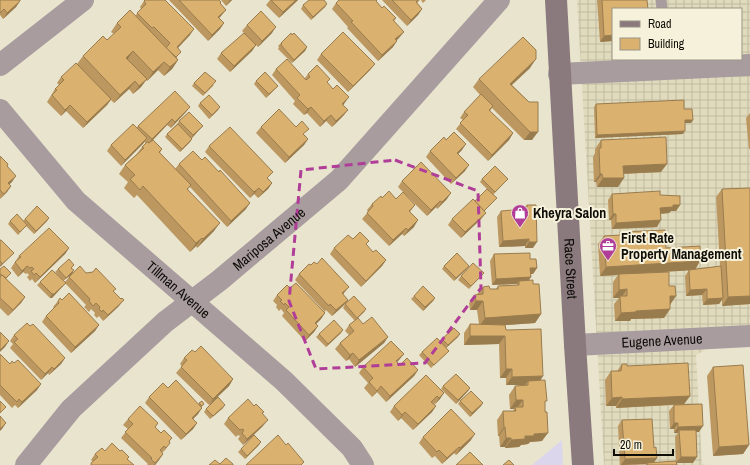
<svg xmlns="http://www.w3.org/2000/svg" width="750" height="465" viewBox="0 0 750 465" font-family="'Archivo Narrow',sans-serif">
<style>
.commercial{fill:#dbd6ec}
.industrial{fill:url(#industrial-grid);fill-rule:evenodd}
.lines{fill:none;stroke-linecap:round;stroke-linejoin:round}
.lane{stroke:#a89c9f;stroke-width:11}
.street{stroke:#a89c9f;stroke-width:22}
.secondary{stroke:#8a7a7e;stroke-width:22}
.wall{fill:#bc9860}
.shaded-wall{fill:#997c4e}
.building{fill:#dbb170;stroke:#997c4e}
.marked{fill:none;stroke:#b03e98;stroke-width:3;stroke-dasharray:8 5;stroke-linejoin:round}
.labels{text-anchor:middle;dominant-baseline:central;stroke-width:4;stroke-linejoin:round;paint-order:stroke}
.poi-label{font-size:14px;font-weight:bold;fill:#0e0c06;stroke:#f6f1db;text-anchor:start}
.street-label{font-size:14px;fill:#0e0c06;stroke:#f6f1db}
</style>
<defs>
<pattern id="industrial-grid" width="8" height="8" patternUnits="userSpaceOnUse"><rect width="8" height="8" fill="#e1dbbd"/><path d="M0 4h8M4 0v8" fill="none" stroke="#c0bba1"/></pattern>
</defs>
<rect width="100%" height="100%" fill="#e9e4ce"/>
<path class="commercial" d="M562,440L563,465H532Z"/>
<path class="industrial" d="M577,0H750V325L696,355L702,463L705,465H604ZM613,9H741V59H613Z"/>
<g class="lines">
<path class="lane" d="M661,0L662,9"/>
<g class="street">
<path d="M0,65L83,0"/>
<path d="M559,74L750,65"/>
<path id="s1" d="M0,110L76,201L284,381L352,448L363,465"/>
<path id="s2" d="M575,345L750,336"/>
<path id="s3" d="M26,465L71,409L165,322L220,280L339,180L499,0"/>
</g>
<path class="secondary" id="s4" d="M556,0L575,345L583,465"/>
</g>
<g class="wall">
<path d="M0,0L20,1L16,7L3,19L0,15Z"/>
<path d="M169,0H219L220,4L226,10L219,18L224,23L220,29L208,41Z"/>
<path d="M221,0H232L226,6Z"/>
<path d="M270,0H298L279,18L266,5Z"/>
<path d="M382,0H420L417,3L422,9L418,15L407,26Z"/>
<path d="M421,0H426L423,3Z"/>
<path d="M597,0H647L613,9V41L600,42Z"/>
<path d="M144,1L190,35L178,48L177,58L178,60L172,69L164,76L158,70L147,81L146,80L141,87L133,94L129,89L114,103L111,100L107,105L83,128L66,111L61,116L47,102L55,89L59,85L57,83L61,77L77,64L83,56L107,40L114,34L111,32L117,23L135,16L141,9L140,7Z"/>
<path d="M376,2L382,8L396,18L394,21L399,38L397,40L393,47L378,61L347,28L348,27L332,9L336,3Z"/>
<path d="M327,4L325,7L311,20L301,9L303,5Z"/>
<path d="M247,25L272,33L258,47L256,45L252,51L230,72L217,59L221,53L244,33L242,31Z"/>
<path d="M281,43L307,47L305,51L292,63L278,49L279,47L278,46Z"/>
<path d="M321,54L375,64L370,70L348,92L317,60Z"/>
<path d="M530,68L512,85L529,102L532,140H524L492,108L490,111L513,133L509,140L488,161L456,129L463,120L460,118L464,112L480,95L473,87L479,79Z"/>
<path d="M276,69L305,78L308,74L327,83L344,104L343,105L348,110L343,116L332,127L326,121L320,127L307,113L304,115L293,104L295,101L272,75Z"/>
<path d="M256,81L278,86L266,98L254,84Z"/>
<path d="M194,83L214,85L203,96L192,86Z"/>
<path d="M200,103L218,110L209,119L198,106Z"/>
<path d="M596,104L684,109L693,120L691,123H685L683,134L595,138L594,107Z"/>
<path d="M190,107L185,113L171,128L167,125L153,140L162,149L160,153L175,169L179,164L246,209L227,227L190,187L188,189L214,231L197,248L196,246L190,252L137,195L134,198L124,188L128,182L119,174L125,165L136,155L142,147L146,143L144,142L121,166L107,151L111,145L137,127L138,126Z"/>
<path d="M750,113V149H749L746,118Z"/>
<path d="M179,121L203,126L200,129L192,138L190,142L180,152L165,137L167,134L177,124Z"/>
<path d="M261,127L305,135L308,139L304,145L285,163L256,133Z"/>
<path d="M446,140L462,150L458,154L465,171L451,184L426,157L430,151Z"/>
<path d="M601,140L661,172L623,174L618,187H597L596,182H594L593,157L595,153V149Z"/>
<path d="M209,146L269,179L272,183L268,189L258,198L254,194L250,198L205,152Z"/>
<path d="M0,156L7,166L12,182L9,184L11,186L7,192L0,199Z"/>
<path d="M482,179H508L505,182L493,195L497,198L484,211L486,213L481,219L461,238L448,225L452,219L475,201L487,189L480,182Z"/>
<path d="M402,181L447,199L437,209L436,207L427,216L398,187Z"/>
<path d="M750,188V304L722,306V300L719,304L703,305L702,295L686,296L685,276L689,270L641,273L670,304V309L664,318L631,319L630,321H615L614,304L619,298H613V282L618,275L600,276L598,244L604,236L619,235L620,232L666,248L700,261L695,269L720,266L716,197L722,189Z"/>
<path d="M612,194L660,195L680,205L676,211H671L669,213L661,214L657,227L612,229L611,220H609L608,200Z"/>
<path d="M382,198L396,199L415,205L410,212L414,227L404,236L402,234L389,246L362,219L368,212L367,210L372,204Z"/>
<path d="M527,205L533,248H525V246L499,247L497,217L501,211L514,215H516V214L520,208L525,207Z"/>
<path d="M49,218L47,221L34,234L26,226L18,235L8,224L10,221H23L25,219Z"/>
<path d="M353,239L366,245L373,252L386,260L382,266L361,287L330,254L334,248Z"/>
<path d="M69,248L65,254L35,283L32,279L30,281L27,277L29,275L27,273L26,274L23,272L18,277L11,268L19,256Z"/>
<path d="M494,254L530,259L537,268L533,274H531L529,281L533,284L541,314L535,323L505,325L506,330L543,376L540,381L545,404L542,441L530,442L528,444L521,445L519,447L505,448V447H500L499,436H498L497,420L503,411H513L514,409H510L509,395L515,386H524L525,385H506V378H500L499,344L464,345V333L470,324H479L477,310H470L469,303L475,295L477,294L483,287L490,289H496L498,286L517,285V284L492,285L490,261Z"/>
<path d="M444,266L467,269L454,281L442,269Z"/>
<path d="M72,268V274L63,281L65,282L69,277L86,273L114,292L119,306L103,321L99,316L97,318L94,315L95,313L91,309L89,312L84,307L86,305L65,283L63,286L52,298H50L37,285L40,282L62,280L55,272L58,269Z"/>
<path d="M0,269L11,273L6,279L25,297L21,303L8,316L0,308Z"/>
<path d="M484,273L469,289L458,280L461,276Z"/>
<path d="M299,274L344,293L343,295L348,300L343,306L332,316L326,310L325,312L295,280Z"/>
<path d="M290,288L325,313L321,319L316,324L318,326L314,332L305,341L282,316L284,313L281,309L279,311L276,307L277,305L273,301L277,295Z"/>
<path d="M414,296L435,298L433,301L423,311L411,299Z"/>
<path d="M62,300L99,325L95,331L71,353L42,322L46,316L54,308L53,307L58,301Z"/>
<path d="M345,304L366,309L364,312L356,319L363,324L388,337L384,343L355,367L349,359L346,361L335,349L340,343L349,335L345,331L349,325L355,321L343,308Z"/>
<path d="M30,326L65,358L61,364L49,375L48,373L41,380L10,348L13,344L10,341L14,335Z"/>
<path d="M341,333L326,347L316,337L319,334Z"/>
<path d="M458,337L446,348V354L431,368L419,355L422,352L440,342L442,339Z"/>
<path d="M195,352L233,379L229,386L209,405L176,373L182,366L180,364L184,358Z"/>
<path d="M0,354L10,364L14,363L41,384L37,390L18,408L15,405L12,408L0,395Z"/>
<path d="M404,354L397,362L400,365L418,370L414,376L386,402L377,392L372,397L364,388L368,383L359,373L363,367Z"/>
<path d="M622,364L690,396L684,404L699,432H696L693,463H677V465H646V464L620,465L618,426L622,420L654,448L657,458L653,463L676,461L675,437L678,433H674V429H670L669,411L674,405L616,408V406H606L605,380L611,371H617Z"/>
<path d="M713,367L749,445L743,454L713,456L707,376Z"/>
<path d="M426,375L440,399L435,404L433,403L436,406L432,412L413,430L401,418L398,421L390,412L394,406Z"/>
<path d="M443,386L470,388L468,391L456,404L441,389Z"/>
<path d="M168,388L199,404L202,401V407L198,414L193,419L197,423L193,429L181,440L145,403L149,397Z"/>
<path d="M460,401L483,403L481,406L470,417L458,404Z"/>
<path d="M223,408L210,419L204,412L206,409Z"/>
<path d="M262,414L263,426L243,445L238,439L240,436L238,435L236,437L224,424L228,418Z"/>
<path d="M128,419L158,423L155,427L161,433L172,438L169,442L166,449L162,453L163,454L159,460L155,465H147L148,464L121,438L128,429L123,425Z"/>
<path d="M423,437L471,440L456,455L454,453L442,464L435,456L432,458L419,443Z"/>
<path d="M259,445L245,459L238,452L241,449Z"/>
<path d="M105,451H120L129,457L93,462L91,460L95,454Z"/>
</g>
<g class="shaded-wall">
<path d="M230,0H232L226,6Z"/>
<path d="M296,0H298L279,18L283,12Z"/>
<path d="M20,1L16,7L3,19L7,13Z"/>
<path d="M327,4L325,7L311,20L313,17Z"/>
<path d="M422,9L418,15L407,26L411,20Z"/>
<path d="M226,10L221,16L214,23L218,17Z"/>
<path d="M224,23L220,29L208,41L212,35Z"/>
<path d="M276,27L272,33L258,47L262,41Z"/>
<path d="M194,29L190,35L173,53L177,47Z"/>
<path d="M404,32L399,38L391,45L395,39Z"/>
<path d="M613,35V41L600,42L604,36Z"/>
<path d="M397,41L393,47L378,61L382,55Z"/>
<path d="M256,45L252,51L230,72L234,66Z"/>
<path d="M307,47L305,51L292,63L294,60Z"/>
<path d="M133,51L127,60L126,58Z"/>
<path d="M536,59L530,68L504,92L510,84Z"/>
<path d="M178,60L172,69L164,76L170,67Z"/>
<path d="M164,62L158,70L147,81L153,72Z"/>
<path d="M375,64L370,70L348,92L353,86Z"/>
<path d="M147,79L141,87L133,94L139,86Z"/>
<path d="M135,81L129,89L114,103L120,95Z"/>
<path d="M278,86L266,98L269,94Z"/>
<path d="M349,97L344,104L338,110L342,104Z"/>
<path d="M111,99L107,105L83,128L87,122Z"/>
<path d="M70,105L66,111L61,116L65,110Z"/>
<path d="M190,107L185,113L171,128L175,122Z"/>
<path d="M220,107L218,110L209,119L212,115Z"/>
<path d="M311,107L307,113L304,115L308,109Z"/>
<path d="M348,110L343,116L332,127L336,121Z"/>
<path d="M331,115L326,121L320,127L324,121Z"/>
<path d="M172,119L167,125L148,145L152,139Z"/>
<path d="M685,120H693L691,123H682Z"/>
<path d="M203,126L200,129L191,139L193,135Z"/>
<path d="M685,131L683,134L595,138L597,135Z"/>
<path d="M530,132H538L532,140H524Z"/>
<path d="M513,133L509,140L488,161L492,155Z"/>
<path d="M147,138L143,144L121,166L125,160Z"/>
<path d="M192,139L190,142L180,152L182,149Z"/>
<path d="M308,139L304,145L285,163L289,157Z"/>
<path d="M466,144L462,150L453,159L457,153Z"/>
<path d="M667,164L661,172L617,174L623,166Z"/>
<path d="M469,165L465,171L451,184L456,178Z"/>
<path d="M600,174H602L596,182H594Z"/>
<path d="M16,176L12,182L4,189L8,183Z"/>
<path d="M603,178H624L618,187H597Z"/>
<path d="M272,183L268,189L258,198L263,192Z"/>
<path d="M11,186L7,192L0,199L4,194Z"/>
<path d="M259,188L254,194L250,198L254,192Z"/>
<path d="M451,193L447,199L437,209L442,202Z"/>
<path d="M440,201L436,207L427,216L431,210Z"/>
<path d="M250,203L246,209L227,227L231,221Z"/>
<path d="M673,205H680L676,211H671L669,213L656,214L660,208Z"/>
<path d="M486,213L481,219L461,238L465,232Z"/>
<path d="M613,214H616L611,220H609Z"/>
<path d="M49,218L47,221L34,234L36,231Z"/>
<path d="M418,220L414,227L404,236L408,230Z"/>
<path d="M661,220L657,227L612,229L616,223Z"/>
<path d="M220,223L214,231L197,248L203,239Z"/>
<path d="M406,228L402,234L389,246L393,240Z"/>
<path d="M202,238L196,246L190,252L196,243Z"/>
<path d="M529,239L525,246L499,247L503,241Z"/>
<path d="M529,242H537L533,248H525Z"/>
<path d="M69,248L65,254L35,283L40,277Z"/>
<path d="M14,253L0,267V266Z"/>
<path d="M386,260L382,266L361,287L366,281Z"/>
<path d="M700,261L695,270L600,276L606,267Z"/>
<path d="M27,266L23,272L18,277L22,271Z"/>
<path d="M469,266L467,269L454,281L456,278Z"/>
<path d="M530,268H537L533,274H526Z"/>
<path d="M74,270L72,274L63,281Z"/>
<path d="M531,277L527,283L519,281L517,284L492,285L496,279Z"/>
<path d="M66,283L63,286L52,298H50L52,294Z"/>
<path d="M349,287L344,293L337,299L342,293Z"/>
<path d="M627,289L621,298L620,296L619,298H613L619,290Z"/>
<path d="M707,289L702,295L686,296L690,290Z"/>
<path d="M670,296H676L670,305Z"/>
<path d="M750,296V304L722,306L728,297Z"/>
<path d="M25,297L21,303L8,316L13,310Z"/>
<path d="M435,298L433,301L423,311L425,307Z"/>
<path d="M723,298L719,304L703,305L707,299Z"/>
<path d="M124,300L119,306L103,321L108,315Z"/>
<path d="M348,300L343,306L332,316L336,310Z"/>
<path d="M476,301H483L477,310H470Z"/>
<path d="M366,309L364,312L355,321L357,318Z"/>
<path d="M670,309L664,318L631,319L630,321H615L621,313L636,311Z"/>
<path d="M325,313L321,319L311,329L315,323Z"/>
<path d="M541,314L535,323L479,327L485,318Z"/>
<path d="M99,325L95,331L71,353L75,347Z"/>
<path d="M318,326L314,332L305,341L309,335Z"/>
<path d="M343,330L341,333L326,347L328,344Z"/>
<path d="M460,334L458,337L446,348L448,345Z"/>
<path d="M470,336H505L499,344L464,345Z"/>
<path d="M388,337L384,343L355,367L359,360Z"/>
<path d="M9,341L5,347L0,352V350Z"/>
<path d="M353,353L349,359L346,361L350,355Z"/>
<path d="M404,354L399,360L392,367L396,361Z"/>
<path d="M65,358L61,364L49,375L54,369Z"/>
<path d="M52,367L48,373L41,380L45,374Z"/>
<path d="M506,369H512L506,378H500Z"/>
<path d="M418,370L414,376L386,402L390,396Z"/>
<path d="M543,376L538,384L528,381L525,385H506L512,377Z"/>
<path d="M233,379L229,386L209,405L213,399Z"/>
<path d="M41,384L37,390L18,408L22,402Z"/>
<path d="M381,386L377,392L372,397L377,391Z"/>
<path d="M470,388L468,391L456,404L458,400Z"/>
<path d="M444,393L440,399L435,404L439,398Z"/>
<path d="M690,396L684,404L616,408L622,399Z"/>
<path d="M622,397L616,406H606L612,398Z"/>
<path d="M516,400H523L517,408L515,407L514,409H510Z"/>
<path d="M483,403L481,406L470,417L472,413Z"/>
<path d="M225,405L223,408L210,419L213,416Z"/>
<path d="M436,406L432,412L413,430L418,424Z"/>
<path d="M202,408L198,414L188,424L192,418Z"/>
<path d="M405,412L401,418L398,421L402,415Z"/>
<path d="M268,420L263,426L243,445L247,439Z"/>
<path d="M6,423L2,429L0,431V429Z"/>
<path d="M197,423L193,429L181,440L186,434Z"/>
<path d="M674,423H678L674,429H670Z"/>
<path d="M703,426L699,432L680,433L679,430L678,433H674L678,427Z"/>
<path d="M504,427H505L499,436H498Z"/>
<path d="M548,433L542,441L530,442L528,444L521,445L519,447L505,448L511,440L534,434Z"/>
<path d="M475,434L471,440L456,455L460,448Z"/>
<path d="M506,438H511L505,447H500Z"/>
<path d="M261,442L259,445L245,459L247,456Z"/>
<path d="M749,445L743,454L713,456L719,447Z"/>
<path d="M459,447L454,453L442,464L447,458Z"/>
<path d="M163,454L159,460L155,465H154Z"/>
<path d="M681,457H697L693,463H676Z"/>
<path d="M657,458L653,464L621,465L625,459Z"/>
</g>
<g class="building">
<path d="M0,0H20V1L7,13L4,9L0,13Z"/>
<path d="M145,0H165L194,29L177,47L181,52L176,57L166,48L170,43L154,27L152,28L137,13L146,4L144,1Z"/>
<path d="M179,0H219L221,2L220,3L226,10L218,17L224,23L212,35Z"/>
<path d="M271,0H296L283,12Z"/>
<path d="M309,0H324L327,4L313,17L303,5Z"/>
<path d="M339,0H377L376,1L382,8L384,6L396,18L393,20L404,32L395,39L397,41L382,55L351,22L353,21L336,3Z"/>
<path d="M392,0H418L416,2L422,9L411,20Z"/>
<path d="M602,0H647L648,9H613V35L604,36Z"/>
<path d="M130,10L178,60L170,67L164,62L153,72L133,51L126,58L147,79L139,86L135,81L120,95L83,56L103,36L107,40L121,27L117,23Z"/>
<path d="M261,11L276,27L262,41L247,25Z"/>
<path d="M343,32L375,64L353,86L321,54Z"/>
<path d="M244,33L256,45L234,66L221,53Z"/>
<path d="M291,33L292,35L294,33L307,47L294,60L281,45L282,44L281,43Z"/>
<path d="M523,37L536,50V59L510,84L529,102H538V132H530L479,79Z"/>
<path d="M287,59L306,80L310,77L308,74L317,65L330,79L327,82L333,89L337,85L349,97L342,104L348,110L336,121L331,115L324,121L311,107L308,109L297,98L300,95L276,69Z"/>
<path d="M76,63L111,99L87,122L70,105L65,110L52,95L57,90L55,89L64,80L61,77Z"/>
<path d="M205,72L216,81L205,93L194,83Z"/>
<path d="M265,72L278,86L269,94L256,81Z"/>
<path d="M175,91L190,107L175,122L172,119L152,139L138,126Z"/>
<path d="M481,94L493,106L489,110L513,133L492,155L460,123L468,115L464,112Z"/>
<path d="M209,95L220,107L212,115L200,103Z"/>
<path d="M684,100V109H692L693,120H685V131L597,135L596,104Z"/>
<path d="M279,109L296,127L302,121L309,129L303,134L308,139L289,157L261,127Z"/>
<path d="M189,112L203,126L193,135L179,121Z"/>
<path d="M133,124L147,138L125,160L111,145Z"/>
<path d="M178,124L192,139L182,149L167,134Z"/>
<path d="M230,127L273,172L267,178L272,183L263,192L259,188L254,192L209,146Z"/>
<path d="M454,132L466,144L457,153L469,165L456,178L430,151L444,137L446,140Z"/>
<path d="M666,137L667,164L623,166L624,178H603L602,174H600L599,148H601V140Z"/>
<path d="M153,140L162,149L159,152L191,185L187,189L220,223L203,239L202,238L196,243L143,186L140,190L130,179L135,175L125,165L144,148L142,147L147,142L149,143Z"/>
<path d="M193,151L202,160L205,157L219,172L220,170L250,203L231,221L179,164Z"/>
<path d="M0,156L8,164L7,166L16,176L8,183L11,186L4,194L0,190Z"/>
<path d="M421,162L451,193L442,202L440,201L431,210L402,181Z"/>
<path d="M495,166L508,179L495,192L482,179Z"/>
<path d="M750,188V296L728,297L722,189Z"/>
<path d="M487,189L497,198L484,211L475,201Z"/>
<path d="M389,191L396,199L403,192L415,205L409,211L418,220L408,230L406,228L393,240L367,213L373,206L372,204L381,196L382,198Z"/>
<path d="M660,191V195L680,196V205H673V207L660,208L661,220L616,223V214H613L612,194Z"/>
<path d="M473,199L486,213L465,232L452,219Z"/>
<path d="M527,205H536L537,242H529V239L503,241L501,211L513,210L514,215H521L520,208L527,207Z"/>
<path d="M37,206L49,218L36,231L25,219Z"/>
<path d="M17,214L27,225L20,232L10,221Z"/>
<path d="M49,228L69,248L40,277L36,273L34,275L31,271L34,269L32,267L30,268L27,266L22,271L15,262L21,257L19,256Z"/>
<path d="M665,230L666,248L700,246V261L606,267L604,236L621,235L620,232Z"/>
<path d="M360,232L369,241L366,244L373,252L376,250L386,260L366,281L334,248L348,235L353,239Z"/>
<path d="M0,240H1L14,253L1,265L2,264L0,261Z"/>
<path d="M457,253L469,266L456,278L444,266Z"/>
<path d="M530,253V259H536L537,268H530L531,277L496,279L494,254Z"/>
<path d="M322,258L349,287L342,293L348,300L336,310L330,304L329,306L299,274L309,264L311,265L314,262L317,264Z"/>
<path d="M69,259L74,265L71,268L74,270L66,278L58,269Z"/>
<path d="M0,261L2,264L0,266Z"/>
<path d="M473,263L484,273L471,286L461,276Z"/>
<path d="M4,266L11,273L6,278L2,275L0,274V269Z"/>
<path d="M80,266L86,273L93,272L96,268L116,289L113,291L121,299L122,298L124,300L108,315L103,310L102,312L99,309L100,307L96,303L93,306L89,301L90,299L69,277Z"/>
<path d="M721,266L723,298L707,299V289L690,290L689,270Z"/>
<path d="M52,270L66,283L54,294H52L40,282Z"/>
<path d="M669,272V286H675L676,296H670V309L636,311V312L621,313L620,296H627V289L619,290V274Z"/>
<path d="M2,275L25,297L13,310L0,298V277Z"/>
<path d="M533,280V284H539L541,314L485,318L483,301H476L475,295L483,294V287L489,286L490,289H498V286L519,285V281Z"/>
<path d="M296,283L325,313L315,323L318,326L309,335L286,310L289,307L285,303L284,305L280,301L282,300L277,295L287,285L290,288Z"/>
<path d="M423,286L435,298L425,307L414,296Z"/>
<path d="M69,293L99,325L75,347L46,316L59,303L58,301L60,298L62,300Z"/>
<path d="M354,296L366,309L357,318L345,304Z"/>
<path d="M372,317L388,337L359,360L353,353L350,355L340,343L354,331L349,325L358,318L363,324Z"/>
<path d="M334,320L343,330L328,344L319,334Z"/>
<path d="M27,323L30,326L33,324L65,358L54,369L52,367L45,374L14,342L18,339L14,335Z"/>
<path d="M470,324L505,325L506,330L541,329L543,376L512,377V369H506L505,336H470Z"/>
<path d="M454,328L460,334L448,345L442,339Z"/>
<path d="M0,332L9,341L0,350Z"/>
<path d="M437,338L449,351L434,365L422,352Z"/>
<path d="M391,341L404,354L396,361L400,365L407,358L418,370L390,396L381,386L377,391L369,382L373,378L363,367Z"/>
<path d="M201,346L233,379L213,399L181,367L187,360L184,358L192,350L195,352Z"/>
<path d="M0,354L10,364L12,361L14,363L18,360L41,384L22,402L19,399L17,402L0,385Z"/>
<path d="M688,363L690,396L622,399V397L612,398L611,371H621L622,364H627V366Z"/>
<path d="M743,365L749,445L719,447L713,367Z"/>
<path d="M456,374L470,388L458,400L443,386Z"/>
<path d="M426,375L444,393L439,398L437,396L431,402L436,406L418,424L405,412L402,415L394,406Z"/>
<path d="M176,380L202,408L192,418L197,423L186,434L149,397L163,383L168,388Z"/>
<path d="M545,380L547,401H545V412H547L548,433L534,434V436H525V439L511,440V438H506L505,427H504L503,411H516L515,407H523V400H516L515,386L528,385V381Z"/>
<path d="M471,391L483,403L472,413L460,401Z"/>
<path d="M218,397L225,405L213,416L206,409Z"/>
<path d="M248,399L254,406L256,404L264,412L262,413L268,420L247,439L242,433L244,430L242,429L240,430L228,418Z"/>
<path d="M0,401L6,407L0,413Z"/>
<path d="M202,401L204,404L202,406L199,403Z"/>
<path d="M702,404L703,426L678,427V423H674V405Z"/>
<path d="M140,406L158,423L155,427L161,433L164,430L172,438L169,441L170,443L166,448L164,446L160,450L163,454L155,463L151,459L152,458L125,432L133,424L128,419Z"/>
<path d="M451,409L475,434L460,448L459,447L447,458L439,450L437,452L423,437Z"/>
<path d="M0,416L6,423L0,429Z"/>
<path d="M652,419L654,448L656,447L657,458L625,459L622,420Z"/>
<path d="M679,430H696L697,457H681Z"/>
<path d="M254,435L261,442L247,456L241,449Z"/>
<path d="M278,435L286,445L288,443L304,462L301,465H246Z"/>
<path d="M112,443L120,451L122,450L129,457L127,459L134,465H91V463L98,457L95,454L102,448L105,451Z"/>
<path d="M470,452L483,465H456Z"/>
<path d="M226,458L233,464V465H209L215,460L220,464Z"/>
<path d="M509,460L514,465H503Z"/>
<path d="M676,461L677,465H647V463Z"/>
</g>
<path class="marked" d="M395,160L478,191L481,288L425,363L316,369L289,301L301,170Z"/>
<defs>
<g id="shop-pin" transform="scale(0.9)"><path d="M0 17L-7.5 6A9.5 9.5 0 1 1 7.5 6Z" fill="#b03e98" stroke="#f6f1db"/><path d="M-5-2.5h2.3a2.7 3.5 0 0 1 5.4 0H5L5.5 6h-11ZM-1.5-2.5h3a1.5 2.3 0 0 0-3 0Z" fill="#fff"/></g>
<g id="office-pin" transform="scale(0.9)"><path d="M0 17L-7.5 6A9.5 9.5 0 1 1 7.5 6Z" fill="#b03e98" stroke="#f6f1db"/><path d="M-6-3h4V-5.5h4V-3h4V5H-6ZM-1-4.5V-3h2v-1.5ZM-6 0V1H6V0Z" fill="#fff"/></g>
</defs>
<g fill-rule="evenodd">
<use href="#shop-pin" x="520" y="213"/>
<use href="#office-pin" x="608" y="246"/>
</g>
<g class="labels">
<g class="poi-label">
<text x="533" y="213">Kheyra Salon</text>
<text x="621" y="238">First Rate<tspan x="621" dy="16">Property Management</tspan></text>
</g>
<g class="street-label">
<text stroke="none"><textPath href="#s3" startOffset="333">Mariposa Avenue</textPath></text>
<text stroke="none"><textPath href="#s4" startOffset="269">Race Street</textPath></text>
<text stroke="none"><textPath href="#s1" startOffset="254">Tillman Avenue</textPath></text>
<text stroke="none"><textPath href="#s2" startOffset="87">Eugene Avenue</textPath></text>
</g>
</g>
<rect x="612" y="8" width="130" height="52" fill="#f6f1db" stroke="#999586"/>
<rect x="620" y="21" width="20" height="6" fill="#8a7a7e" stroke="#999586"/>
<text x="648" y="28" font-size="12" fill="#0e0c06">Road</text>
<rect x="620" y="38" width="20" height="12" fill="#dbb170" stroke="#999586"/>
<text x="648" y="48" font-size="12" fill="#0e0c06">Building</text>
<path d="M614 449v6h59v-6" fill="none" stroke="#0e0c06" stroke-width="2"/>
<text x="620" y="449" font-size="12" fill="#0e0c06" stroke="#f6f1db" stroke-width="3" paint-order="stroke">20 m</text>
</svg>
